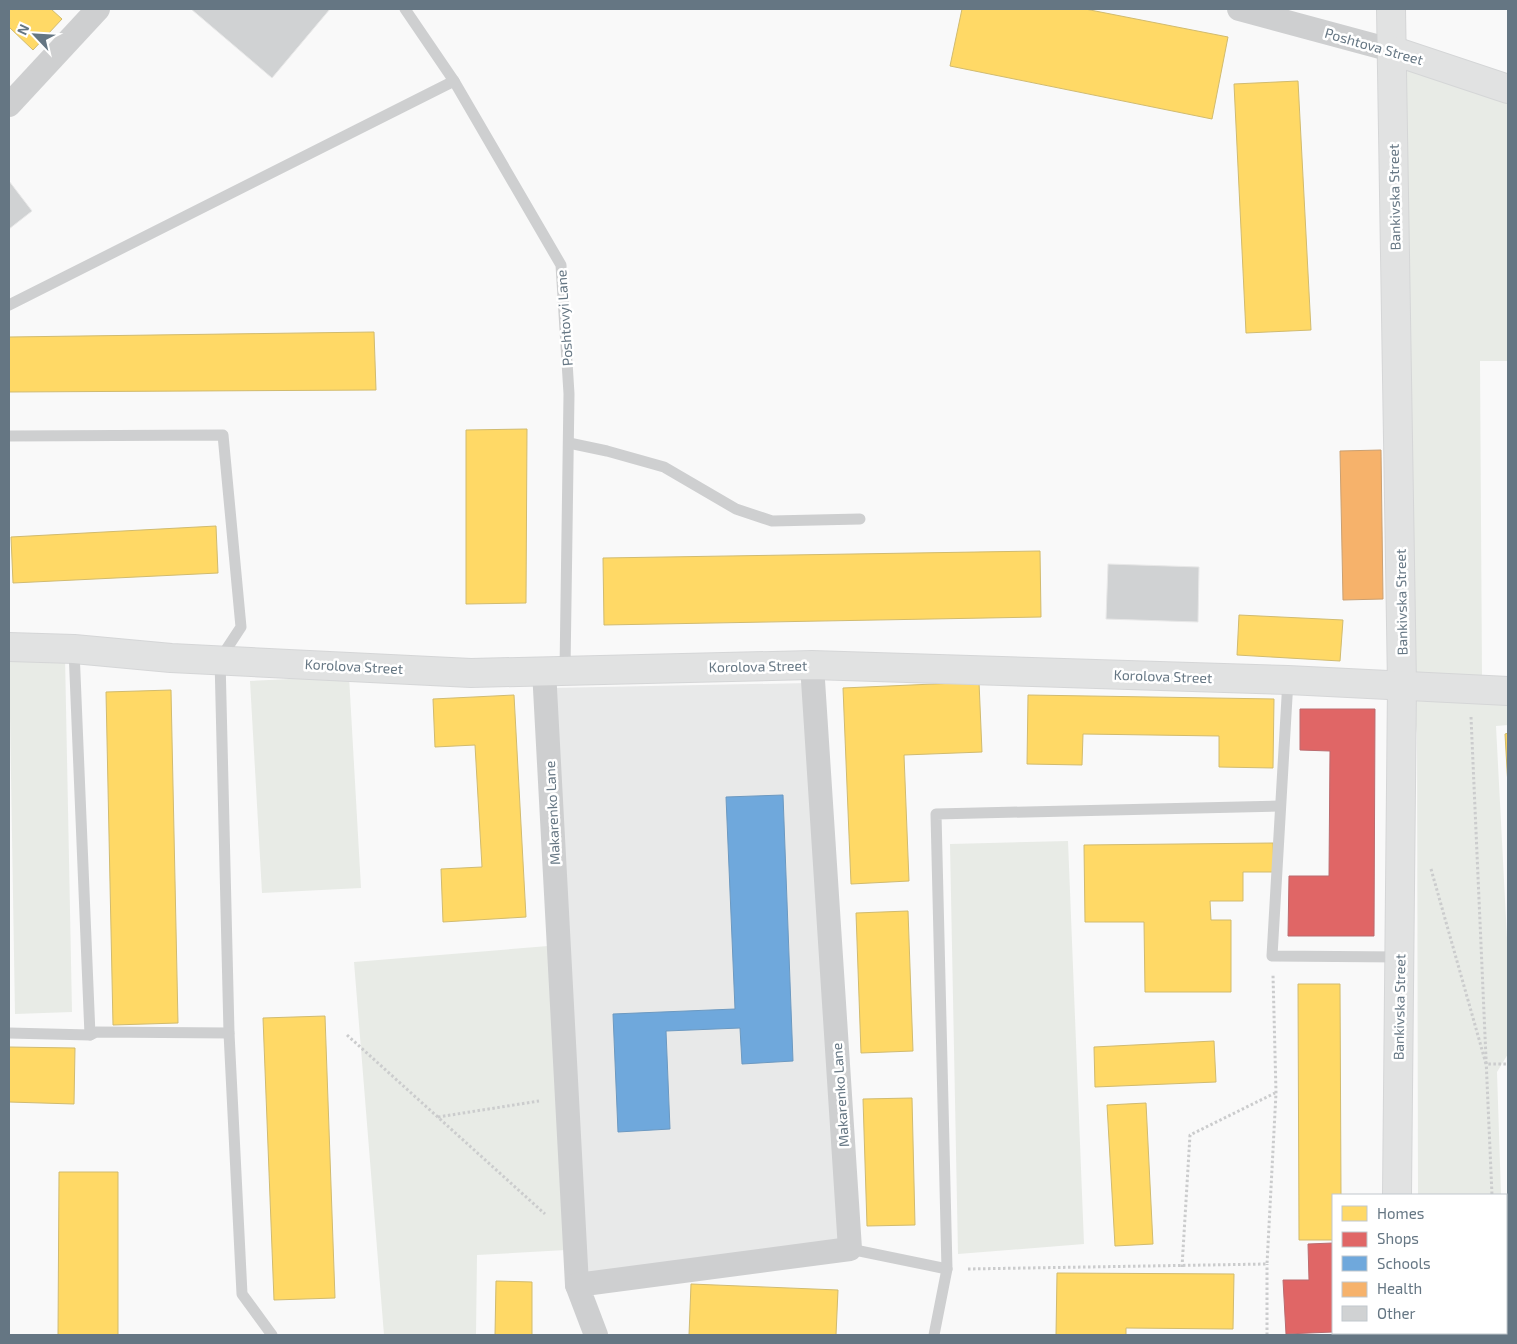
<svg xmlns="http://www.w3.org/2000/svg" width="1517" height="1344" viewBox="0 0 1517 1344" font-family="'Exo 2',sans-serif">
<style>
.built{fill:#e8e9e9}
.green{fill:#e8ebe6}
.homes{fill:#ffd966;stroke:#d1bb6f}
.shops{fill:#e06666;stroke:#bb6b6f}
.schools{fill:#6fa8dc;stroke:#6c99c1}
.health{fill:#f6b26b;stroke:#caa072}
.building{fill:#d0d2d3;stroke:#e8e8e8}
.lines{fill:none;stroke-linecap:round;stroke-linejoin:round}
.secondary-casing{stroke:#d5d6d7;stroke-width:30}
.path{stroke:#cbcccd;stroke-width:3;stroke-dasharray:2.5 2.5;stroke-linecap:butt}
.lane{stroke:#cecfd0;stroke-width:11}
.street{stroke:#cecfd0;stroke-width:24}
.secondary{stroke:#e1e2e2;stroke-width:28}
.labels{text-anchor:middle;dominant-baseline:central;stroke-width:5;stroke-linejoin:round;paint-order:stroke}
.street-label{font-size:14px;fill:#657683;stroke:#fff}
</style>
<rect width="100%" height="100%" fill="#f9f9f9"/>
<path class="built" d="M808,683L840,1243L582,1279L549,688Z"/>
<g class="green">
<path d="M1404,67L1508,99V361H1480L1482,676L1410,675Z"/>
<path d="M65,656L72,1012L15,1014L9,657Z"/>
<path d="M349,676L361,888L262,893L250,681Z"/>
<path d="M1413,701L1508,704V725L1496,726L1508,957V1054L1497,1072L1501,1195H1418L1417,734Z"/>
<path d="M1068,841L1084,1244L958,1254L950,844Z"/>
<path d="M548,946L566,1250L477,1255L476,1335H384L354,962Z"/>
</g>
<g class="homes">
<path d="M9,9H51L62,19L33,50L9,27Z"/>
<path d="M962,9H1085L1228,37L1212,119L950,66Z"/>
<path d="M1298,81L1311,330L1246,333L1234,84Z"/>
<path d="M374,332L376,390L9,392V337Z"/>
<path d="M527,429L526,603L466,604V430Z"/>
<path d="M216,526L218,573L13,583L11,537Z"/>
<path d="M1040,551L1041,617L604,625L603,558Z"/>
<path d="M1239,615L1343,620L1340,661L1237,655Z"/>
<path d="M979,682L982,752L904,755L909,881L851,884L843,688Z"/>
<path d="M171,690L178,1023L113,1025L106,692Z"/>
<path d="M514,695L526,917L443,922L441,869L482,867L475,745L435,747L433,699Z"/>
<path d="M1028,695L1274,699L1273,768L1219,767V736L1083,734L1082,765L1027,764Z"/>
<path d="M1508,733V786L1505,734Z"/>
<path d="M1273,843L1274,872H1243V901H1210L1211,920H1231V992H1145L1144,922H1085L1084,845Z"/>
<path d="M908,911L913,1051L861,1053L856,913Z"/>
<path d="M1298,984H1340L1341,1195H1333V1240H1299Z"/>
<path d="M325,1016L335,1298L274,1300L263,1018Z"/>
<path d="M1214,1041L1216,1082L1095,1087L1094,1047Z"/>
<path d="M9,1047L75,1048L74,1104L9,1102Z"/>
<path d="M912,1098L915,1225L867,1226L863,1099Z"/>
<path d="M1146,1103L1153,1244L1115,1246L1107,1105Z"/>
<path d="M59,1172H118V1335H58Z"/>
<path d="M1057,1273L1234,1274L1233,1329L1126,1328V1335H1056Z"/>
<path d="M496,1281L532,1282V1335H495Z"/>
<path d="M691,1284L838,1290L836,1335H689Z"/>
</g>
<g class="shops">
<path d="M1300,709H1375L1374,936H1288L1289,876H1329L1330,751L1300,750Z"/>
<path d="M1333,1243V1332L1286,1334L1283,1280H1309L1308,1244Z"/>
</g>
<path class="schools" d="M783,795L793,1061L742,1064L740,1028L666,1031L670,1129L618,1132L613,1014L735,1009L726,797Z"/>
<path class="health" d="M1381,450L1383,599L1343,600L1340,451Z"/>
<g class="building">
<path d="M191,9H330L272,78Z"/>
<path d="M9,181L32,211L9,229Z"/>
<path d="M1108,564L1199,567L1198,622L1106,619Z"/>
</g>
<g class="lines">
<g class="secondary-casing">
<g id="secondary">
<path d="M1391,9L1402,685L1397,1195"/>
<path d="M1391,50L1508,89"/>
<path d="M9,647L74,649L171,658L471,673L812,665L1288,680L1508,691"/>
<path d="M1398,1333V1335"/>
</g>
</g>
<g class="path">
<path d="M1471,717L1492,1195"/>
<path d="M1431,869L1486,1064H1508"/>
<path d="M347,1035L545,1214"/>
<path d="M438,1117L539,1101"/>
<path d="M1182,1267L1190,1135L1275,1093"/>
<path d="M968,1269L1267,1264L1276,1093L1273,975"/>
<path d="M1496,1333V1335"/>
<path d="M1267,1335V1264"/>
</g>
<g class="lane">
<path d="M405,9L454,81L561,265L569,394L565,670"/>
<path d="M9,305L454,81"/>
<path d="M9,436L223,435L241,627L220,659L229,1033L242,1294L272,1335"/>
<path d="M569,443L607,451L664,467L736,509L772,521L860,519"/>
<path d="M74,650L90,1035"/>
<path d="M1288,680L1272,956L1400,957"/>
<path d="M9,1033L90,1035L96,1032L229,1033"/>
<path d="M850,1249L947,1269"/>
<path d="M934,1335L947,1269L936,814L1280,806"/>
</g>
<g class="street">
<path d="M1239,9L1391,50"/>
<path d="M9,105L98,9"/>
<path d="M544,670L577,1285"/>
<path d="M596,1335L577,1285L850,1249L812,665"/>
</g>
<use href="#secondary" class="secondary"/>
</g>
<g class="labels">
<g class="street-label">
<text transform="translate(1374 46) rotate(16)">Poshtova Street</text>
<text transform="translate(1394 197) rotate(-91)">Bankivska Street</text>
<text transform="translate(564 318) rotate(-94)">Poshtovyi Lane</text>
<text transform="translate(1401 602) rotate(-91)">Bankivska Street</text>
<text transform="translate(354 666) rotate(3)">Korolova Street</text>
<text transform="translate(758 666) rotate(-1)">Korolova Street</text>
<text transform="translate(1163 676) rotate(2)">Korolova Street</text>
<text transform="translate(552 813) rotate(-93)">Makarenko Lane</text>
<text transform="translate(1399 1007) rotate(-89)">Bankivska Street</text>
<text transform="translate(840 1095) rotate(-94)">Makarenko Lane</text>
</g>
</g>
<rect width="1517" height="1344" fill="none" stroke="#657683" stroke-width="20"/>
<rect x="1332" y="1194" width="175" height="140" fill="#ffffff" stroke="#c1c8cd"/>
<rect x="1342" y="1206" width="25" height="15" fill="#ffd966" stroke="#c1c8cd"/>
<text x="1377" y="1219" font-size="15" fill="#657683">Homes</text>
<rect x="1342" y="1232" width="25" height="15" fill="#e06666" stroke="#c1c8cd"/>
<text x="1377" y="1244" font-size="15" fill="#657683">Shops</text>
<rect x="1342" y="1256" width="25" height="15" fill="#6fa8dc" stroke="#c1c8cd"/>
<text x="1377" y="1269" font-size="15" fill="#657683">Schools</text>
<rect x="1342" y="1282" width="25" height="15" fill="#f6b26b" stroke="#c1c8cd"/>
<text x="1377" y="1294" font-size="15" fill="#657683">Health</text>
<rect x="1342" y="1306" width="25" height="15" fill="#d0d2d3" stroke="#c1c8cd"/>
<text x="1377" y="1319" font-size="15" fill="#657683">Other</text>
<g transform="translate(35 35) rotate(295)" stroke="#ffffff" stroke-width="4" paint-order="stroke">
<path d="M0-4L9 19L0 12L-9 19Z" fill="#657683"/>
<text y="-8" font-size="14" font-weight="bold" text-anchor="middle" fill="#657683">N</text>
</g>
</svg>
